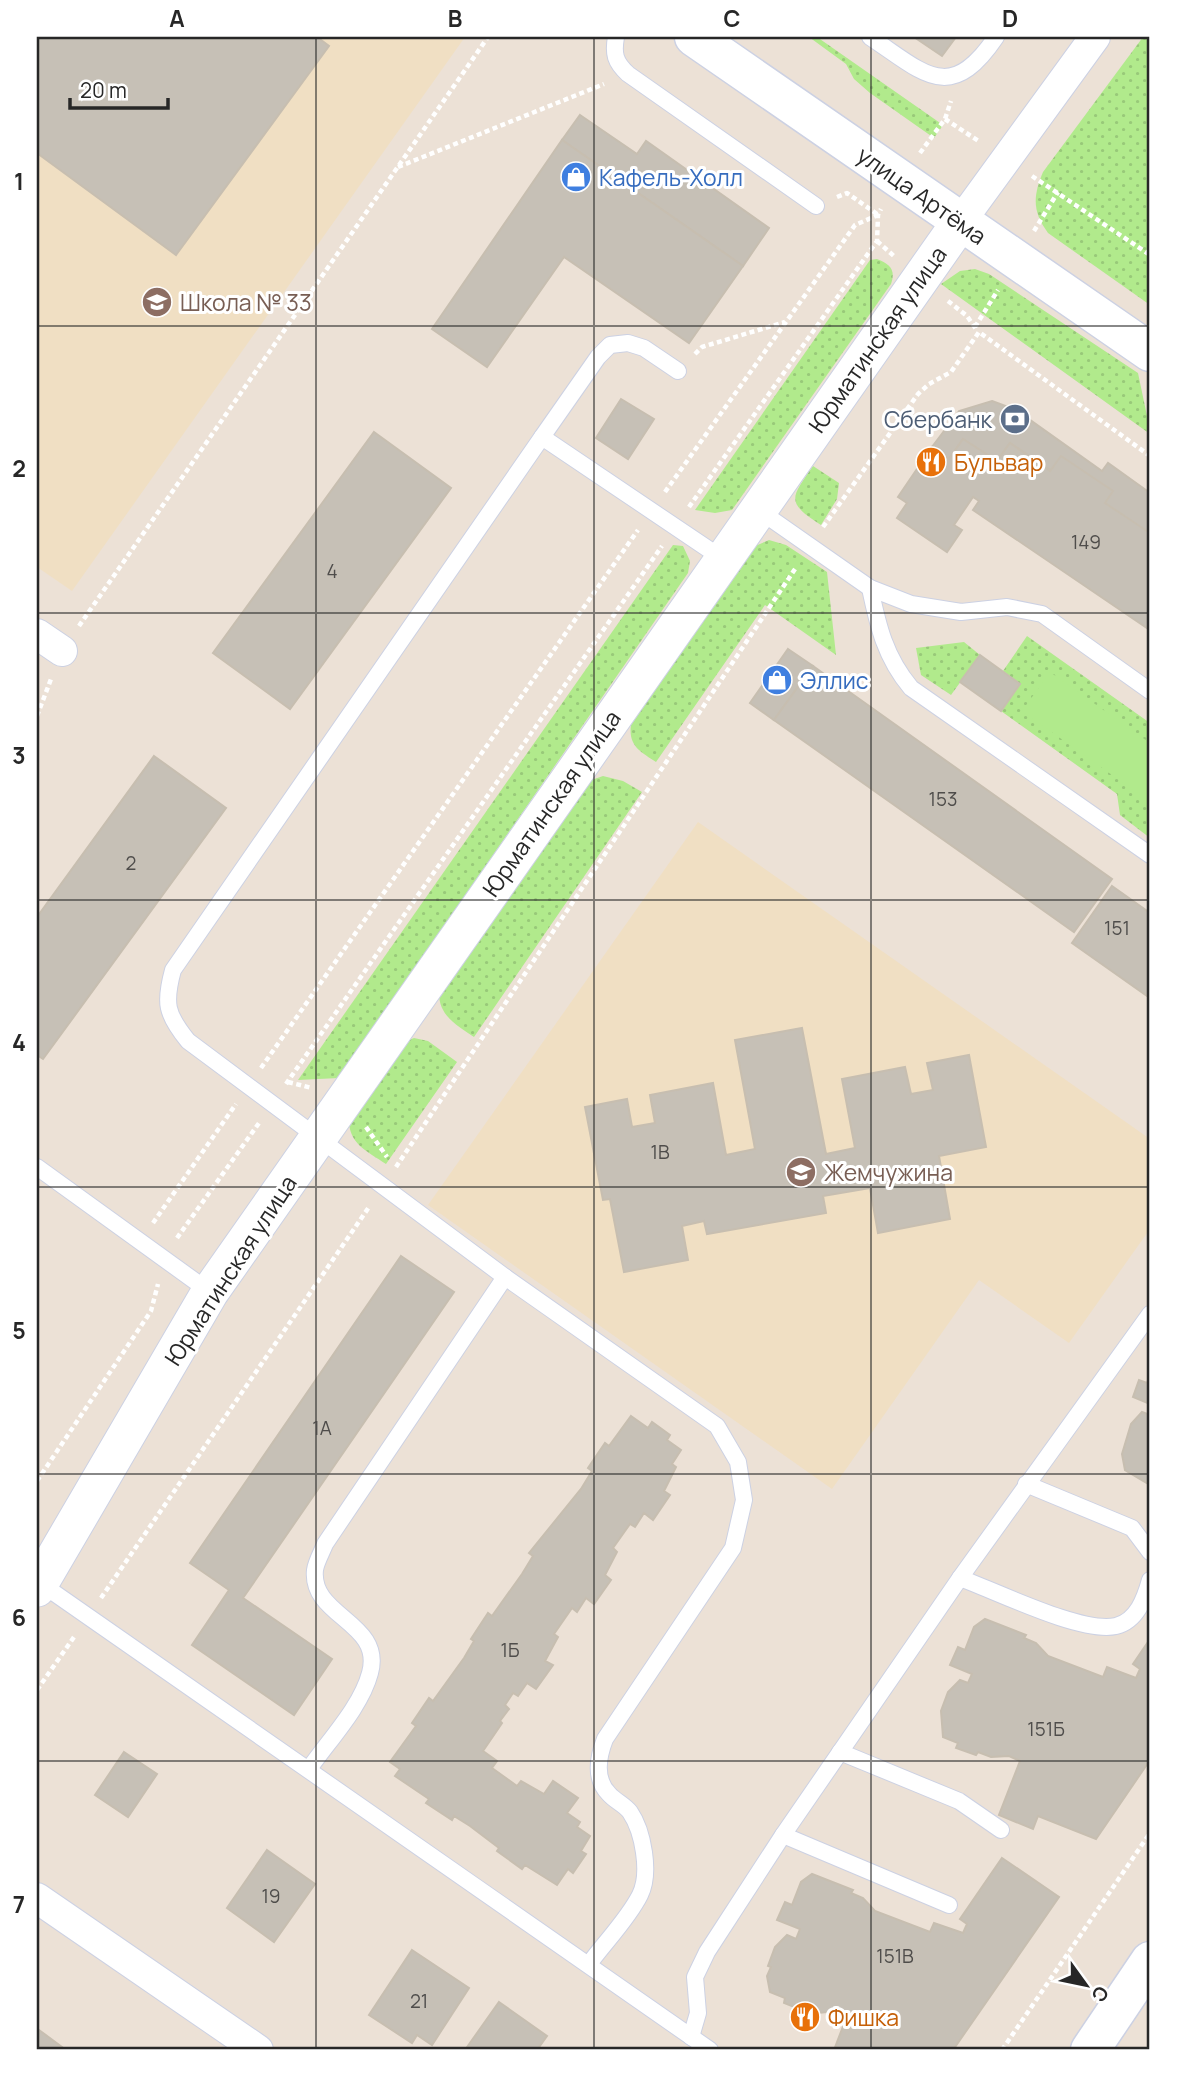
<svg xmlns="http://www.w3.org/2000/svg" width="1187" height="2087" viewBox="0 0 1187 2087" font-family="Manrope,sans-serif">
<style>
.education{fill:#f0dfc3}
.grass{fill:url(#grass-dots)}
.park{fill:#b1ea8c}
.building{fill:#c6c0b6;stroke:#c7beb0;stroke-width:2}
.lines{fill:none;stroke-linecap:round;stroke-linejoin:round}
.service-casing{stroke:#ccd1e3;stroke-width:18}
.minor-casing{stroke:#ccd1e3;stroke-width:32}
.tertiary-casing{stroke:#ccd1e3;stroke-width:39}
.secondary-casing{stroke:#ccd1e3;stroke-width:41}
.path{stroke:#fff;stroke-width:4.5;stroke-dasharray:5 3.5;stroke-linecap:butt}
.service{stroke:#fff;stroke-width:16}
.minor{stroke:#fff;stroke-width:30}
.tertiary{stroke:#fff;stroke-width:37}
.secondary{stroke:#fff;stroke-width:38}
.grid{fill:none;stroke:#272727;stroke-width:2;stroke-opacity:0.55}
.labels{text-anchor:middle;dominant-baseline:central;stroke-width:6;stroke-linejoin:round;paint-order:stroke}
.number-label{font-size:19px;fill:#4f4d4b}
.shop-label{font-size:23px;fill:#366cbe;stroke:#fff;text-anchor:start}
.street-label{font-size:23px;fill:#272727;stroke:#fff}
.education-label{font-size:23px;fill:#785e54;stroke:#fff;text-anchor:start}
.service-label{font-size:23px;fill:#4e5e75;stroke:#fff;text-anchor:end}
.food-label{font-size:23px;fill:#c56008;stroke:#fff;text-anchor:start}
.neatline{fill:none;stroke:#272727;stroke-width:2.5}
.grid-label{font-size:23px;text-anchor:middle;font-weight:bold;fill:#272727}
</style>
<defs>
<pattern id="grass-dots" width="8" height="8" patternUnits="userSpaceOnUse" patternTransform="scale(1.75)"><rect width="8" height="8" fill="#b1ea8c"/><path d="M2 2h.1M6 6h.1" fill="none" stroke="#98c979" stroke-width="1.8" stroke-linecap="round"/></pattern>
</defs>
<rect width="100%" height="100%" fill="#ece1d6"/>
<g class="education">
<path d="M37,37H465L72,591L37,567Z"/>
<path d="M698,822L1150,1139V1229L1069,1343L979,1280L832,1489L428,1205Z"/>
</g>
<g class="grass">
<path d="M809,37H817L943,125L934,138L870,93L854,79L846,64Z"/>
<path d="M1143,37H1150V305L1048,233C1032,211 1033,196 1043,172Z"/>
<path d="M877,259C890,264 896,270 891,284L732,510L715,513L695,510L870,260Z"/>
<path d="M975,269L989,274L1138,373L1147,416L1150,418V434L941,284L960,271Z"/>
<path d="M813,466L839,483L837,499L821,525C785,502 791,498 813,466Z"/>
<path d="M769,540L786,545L827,572L836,655L765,605L656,762C641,752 628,746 631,725L753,547Z"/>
<path d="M673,545L683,546L690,561L688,573L339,1078L298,1080Z"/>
<path d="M1027,636L1150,723V838L1120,815L1117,794L1001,711L1020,684L1003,671Z"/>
<path d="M964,642L980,655L951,695L921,675L916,648Z"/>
<path d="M603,776L623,781L642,792L474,1037C456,1025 438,1015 439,991L583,783Z"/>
<path d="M414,1038L428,1041L457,1062L386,1164C367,1151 348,1144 349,1118L404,1042Z"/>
</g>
<path class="park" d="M1050,672L1150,743V802L1022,711Z"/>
<g class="building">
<path d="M37,37H317L329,46L176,255L37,153Z"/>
<path d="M914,37H956L942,56Z"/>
<path d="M580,115L637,154L646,141L769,228L743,266L562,140Z"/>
<path d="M562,140L743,266L689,343L564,257L487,367L432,329Z"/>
<path d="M621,399L654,419L628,459L596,438Z"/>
<path d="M992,401L1016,410L1102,471L1108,463L1150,493V537L1010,443L997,461L963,439L949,459L932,447L959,411Z"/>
<path d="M374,432L451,488L290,709L213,653Z"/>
<path d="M963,439L997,461L1010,443L1050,471L1061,456L1113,491L1105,503L1150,533V630L973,510L979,501L973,497L954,525L962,530L947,552L897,518L907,503L898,497L932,447L949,459Z"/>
<path d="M788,649L813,666L774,720L750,703Z"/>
<path d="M980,655L1020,684L1001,711L960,682Z"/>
<path d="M813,666L1112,879L1074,932L774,720Z"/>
<path d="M154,756L226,808L43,1059L37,1055V917Z"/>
<path d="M1112,886L1150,913V998L1072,943Z"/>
<path d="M802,1028L826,1154L855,1148L842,1079L905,1067L911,1094L933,1090L927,1063L969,1055L986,1147L939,1156L950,1219L878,1233L870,1188L823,1196L826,1213L707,1234L704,1221L682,1226L688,1260L624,1272L610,1199L603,1200L585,1107L627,1099L632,1127L655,1123L650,1095L713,1083L726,1155L755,1149L735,1040Z"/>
<path d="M401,1256L454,1292L243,1598L332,1659L294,1715L192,1645L229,1590L190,1563Z"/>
<path d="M1150,1375V1404L1133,1397L1139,1380L1147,1383Z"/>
<path d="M1142,1412L1150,1415V1485L1125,1470L1122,1454L1131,1424Z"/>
<path d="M631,1416L648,1428L652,1422L670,1435L667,1440L681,1450L672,1464L676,1467L664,1491L670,1495L653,1520L644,1513L635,1527L630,1524L613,1548L617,1552L605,1575L611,1580L594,1604L586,1598L577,1612L572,1608L554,1634L558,1637L545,1661L553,1665L536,1689L527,1683L518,1696L513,1693L505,1705L509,1709L500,1721L502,1723L483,1751L497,1761L492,1768L517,1786L521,1781L544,1794L553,1781L578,1798L567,1813L580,1822L577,1827L590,1836L581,1851L586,1854L573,1873L568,1869L557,1885L525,1865L522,1869L497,1851L499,1848L470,1826L454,1816L452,1820L426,1803L429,1799L395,1776L400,1769L390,1762L416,1726L412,1723L429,1698L433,1701L464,1658L474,1641L471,1639L488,1613L492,1616L522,1574L533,1556L529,1553L581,1489L592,1471L588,1468L605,1443L609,1446Z"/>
<path d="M985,1619L1026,1635L1024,1638L1036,1643L1048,1656L1103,1677L1107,1667L1136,1678L1140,1669L1133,1664L1150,1639V1760L1096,1839L1038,1816L1033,1829L999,1815L1020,1761L1009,1756L991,1757L978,1752L976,1755L956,1748L958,1743L943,1737L941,1711L948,1692L960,1680L968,1683L972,1674L950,1665L958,1647L965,1650L974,1627Z"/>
<path d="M124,1752L157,1774L128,1817L95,1795Z"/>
<path d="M267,1850L315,1884L274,1942L227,1908Z"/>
<path d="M1002,1858L1059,1897L953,2050H834L847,2016L836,2011L818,2013L805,2007L804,2011L784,2003L785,1998L770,1992L767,1976L771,1967L768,1966L775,1947L787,1935L796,1939L800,1929L777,1920L785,1902L792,1905L801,1882L812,1874L853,1890L851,1893L863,1898L875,1911L930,1932L934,1923L963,1933L967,1924L960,1919Z"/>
<path d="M412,1950L469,1988L432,2045L417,2035L412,2043L369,2015Z"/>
<path d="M499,2002L547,2036L537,2050H465Z"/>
<path d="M39,2030L66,2050H37Z"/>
</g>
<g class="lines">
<g class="service-casing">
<g id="service">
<path d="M616,37C613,54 615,62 628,74L816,206"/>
<path d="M870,37C924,73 950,105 996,37"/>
<path d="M542,437L598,357L610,345L628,343L644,348L678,371"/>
<path d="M757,509L870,588L911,604L961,612L1007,607L1042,614L1150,691"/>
<path d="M870,588C878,626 885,657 911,688L1150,855"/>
<path d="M37,1167L210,1292"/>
<path d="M505,1277L717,1426L738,1462L744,1500L733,1548L605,1739C598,1757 594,1779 609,1794C615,1801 625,1805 630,1812C643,1831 651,1873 640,1895C628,1919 605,1942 589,1964"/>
<path d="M1026,1484L1132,1528L1150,1552"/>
<path d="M960,1578C996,1591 1082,1634 1116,1626C1137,1621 1145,1598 1150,1580"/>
<path d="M40,1583L710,2050"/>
<path d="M840,1752L959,1801L1001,1830"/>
<path d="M309,1769C329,1740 361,1707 370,1673C384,1622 310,1617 315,1570C316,1562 322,1552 325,1544L505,1277L188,1041C166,1014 164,1003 173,970L542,437L723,559"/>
<path d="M783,1835L949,1905"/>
<path d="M691,2037L698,2013L695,1977L707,1952L783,1835L960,1578L1150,1314"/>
</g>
</g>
<g class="minor-casing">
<g id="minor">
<path d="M961,221L1095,37"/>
<path d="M37,634L62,651"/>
<path d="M37,1898L258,2050"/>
</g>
</g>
<g class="tertiary-casing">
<path id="tertiary" d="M37,1588L210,1292L961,221"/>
</g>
<g class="secondary-casing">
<g id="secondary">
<path d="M694,37L1150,352"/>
<path d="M1090,2050L1150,1961"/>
</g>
</g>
<g class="path">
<path d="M945,119L980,142"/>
<path d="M920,153L945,119L951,101"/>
<path d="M398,167L604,84"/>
<path d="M1032,176L1150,255"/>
<path d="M837,197L847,193L877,214"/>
<path d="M1034,231L1058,192"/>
<path d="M877,241L895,257"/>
<path d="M948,301L967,316L976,329"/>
<path d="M975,327L998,290"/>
<path d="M695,354L702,347L785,322"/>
<path d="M665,492L855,225L878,215"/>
<path d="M689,507L877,241L878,215L881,209"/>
<path d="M823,527L918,394L929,384L951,372L979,332L1150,456"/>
<path d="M79,626L488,37"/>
<path d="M37,716L51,679"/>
<path d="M261,1068L638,530"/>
<path d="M288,1082L312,1088"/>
<path d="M286,1084L662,546"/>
<path d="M366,1127L387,1157"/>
<path d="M396,1167L797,566"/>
<path d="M153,1223L236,1104"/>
<path d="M177,1238L259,1123"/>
<path d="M37,1481L151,1311L158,1284"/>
<path d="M101,1598L369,1207"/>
<path d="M37,1690L74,1637"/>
<path d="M1002,2050L1150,1833"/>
</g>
<use href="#service" class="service"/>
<use href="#minor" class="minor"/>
<use href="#tertiary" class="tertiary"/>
<use href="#secondary" class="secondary"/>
</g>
<path class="grid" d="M316,37V2050M594,37V2050M871,37V2050M37,326H1150M37,613H1150M37,900H1150M37,1187H1150M37,1474H1150M37,1761H1150"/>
<defs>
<g id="shop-disc" transform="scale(1.575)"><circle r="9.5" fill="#3f7fe0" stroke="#fff"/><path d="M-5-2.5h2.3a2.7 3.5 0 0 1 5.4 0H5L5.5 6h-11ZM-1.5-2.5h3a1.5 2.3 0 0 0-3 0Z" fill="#fff"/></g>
<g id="school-disc" transform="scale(1.575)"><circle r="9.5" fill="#8d6e63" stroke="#fff"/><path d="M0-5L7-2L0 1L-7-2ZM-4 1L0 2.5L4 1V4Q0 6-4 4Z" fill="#fff"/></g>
<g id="bank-disc" transform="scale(1.575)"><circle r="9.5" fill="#5c6f8a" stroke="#fff"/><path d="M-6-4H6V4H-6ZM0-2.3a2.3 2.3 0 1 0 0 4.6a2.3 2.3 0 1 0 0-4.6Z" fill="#fff"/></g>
<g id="restaurant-disc" transform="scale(1.575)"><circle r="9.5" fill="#e8710a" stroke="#fff"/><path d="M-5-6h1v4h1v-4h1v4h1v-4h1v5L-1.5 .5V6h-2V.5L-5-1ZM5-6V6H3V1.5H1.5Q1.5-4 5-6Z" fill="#fff"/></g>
</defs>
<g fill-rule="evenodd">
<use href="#shop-disc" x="576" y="177"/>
<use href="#school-disc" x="157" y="302"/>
<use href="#bank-disc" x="1015" y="419"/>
<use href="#restaurant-disc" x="931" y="462"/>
<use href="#shop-disc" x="777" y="680"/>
<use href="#school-disc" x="801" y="1172"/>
<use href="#restaurant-disc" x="805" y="2017"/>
</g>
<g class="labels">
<g class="number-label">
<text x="1086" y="542">149</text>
<text x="332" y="571">4</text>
<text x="943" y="799">153</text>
<text x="131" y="863">2</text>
<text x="1117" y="928">151</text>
<text x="660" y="1152">1В</text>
<text x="322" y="1428">1А</text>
<text x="510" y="1650">1Б</text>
<text x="1046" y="1729">151Б</text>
<text x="271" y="1896">19</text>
<text x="895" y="1956">151В</text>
<text x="419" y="2001">21</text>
</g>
<g class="shop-label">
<text x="599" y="177">Кафель-Холл</text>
<text x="800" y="680">Эллис</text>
</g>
<g class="street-label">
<text transform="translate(922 195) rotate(35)">улица Артёма</text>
<text transform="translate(877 339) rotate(-55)">Юрматинская улица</text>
<text transform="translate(551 803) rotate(-55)">Юрматинская улица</text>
<text transform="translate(230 1270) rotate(-57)">Юрматинская улица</text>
</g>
<g class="education-label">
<text x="180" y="302">Школа № 33</text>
<text x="824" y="1172">Жемчужина</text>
</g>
<g class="service-label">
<text x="992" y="419">Сбербанк</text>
</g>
<g class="food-label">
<text x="954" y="462">Бульвар</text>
<text x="828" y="2017">Фишка</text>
</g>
</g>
<rect width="1187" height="2087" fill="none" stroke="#ffffff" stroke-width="77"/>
<g transform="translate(1086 1985) rotate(123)" stroke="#ffffff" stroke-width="5" paint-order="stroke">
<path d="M0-5L12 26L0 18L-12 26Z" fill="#272727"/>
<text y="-10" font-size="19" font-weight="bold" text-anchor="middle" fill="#272727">С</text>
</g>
<path d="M70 98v10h98v-10" fill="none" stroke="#272727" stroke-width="3.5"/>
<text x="80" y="98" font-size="21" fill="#272727" stroke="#ffffff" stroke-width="5" paint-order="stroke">20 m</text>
<rect x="38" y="38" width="1110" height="2010" class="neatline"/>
<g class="grid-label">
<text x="177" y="27">A</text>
<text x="455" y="27">B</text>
<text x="732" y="27">C</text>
<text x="1010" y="27">D</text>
<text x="19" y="190">1</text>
<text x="19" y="477">2</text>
<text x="19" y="764">3</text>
<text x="19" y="1051">4</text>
<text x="19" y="1339">5</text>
<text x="19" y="1626">6</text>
<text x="19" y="1913">7</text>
</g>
</svg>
